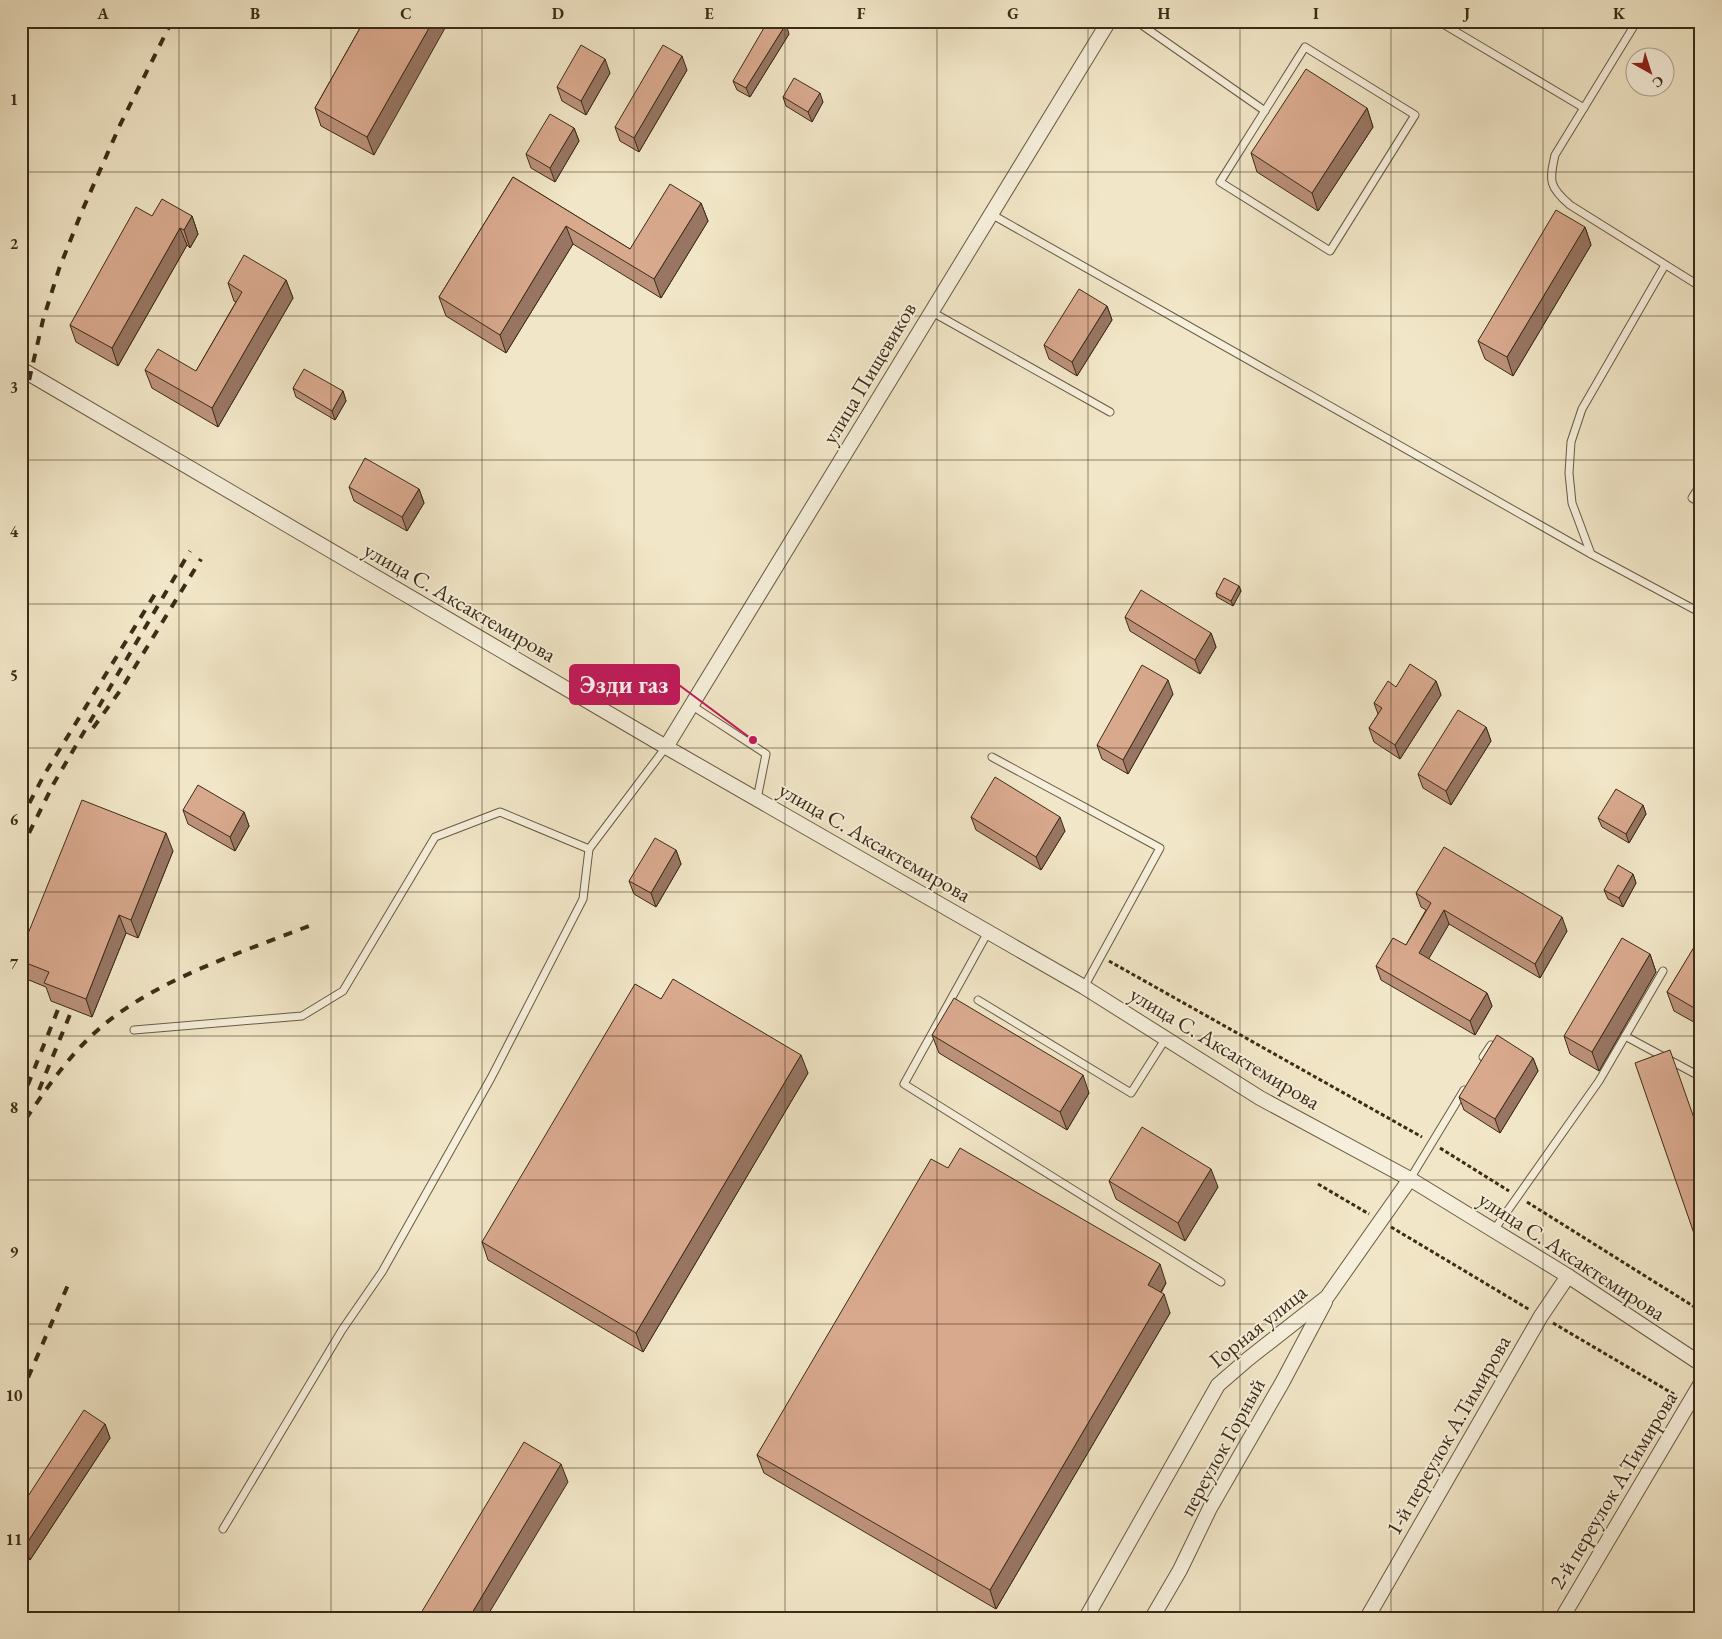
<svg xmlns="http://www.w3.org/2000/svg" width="1722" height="1639" viewBox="0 0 1722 1639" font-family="'EB Garamond',serif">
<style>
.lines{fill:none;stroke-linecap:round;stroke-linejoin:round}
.lane-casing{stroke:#695a43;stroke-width:9}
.street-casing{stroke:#695a43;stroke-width:16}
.path{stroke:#3c2c17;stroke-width:3;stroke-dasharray:4 2.5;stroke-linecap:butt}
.lane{stroke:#f6efdb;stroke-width:7}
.street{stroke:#f6efdb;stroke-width:14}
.rail{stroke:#3c2c17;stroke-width:4;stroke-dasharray:9 9;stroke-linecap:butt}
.wall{fill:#bb917a;stroke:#3c2c17}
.shaded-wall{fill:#987663;stroke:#3c2c17}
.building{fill:#d9a98e;stroke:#3c2c17}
.grid{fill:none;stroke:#3c2c17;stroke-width:1;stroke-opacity:0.55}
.labels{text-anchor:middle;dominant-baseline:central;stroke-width:4;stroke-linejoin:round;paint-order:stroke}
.street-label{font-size:22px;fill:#3c2c17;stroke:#f6efdb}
.leader{fill:none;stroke:#c2185b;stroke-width:2}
.callout-dot{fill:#c2185b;stroke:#f6efdb;stroke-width:2}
.callout{fill:#c2185b;stroke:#c2185b;stroke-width:2}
.callout-label{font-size:24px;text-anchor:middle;font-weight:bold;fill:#fff}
.neatline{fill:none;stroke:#3c2c17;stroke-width:2}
.grid-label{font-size:16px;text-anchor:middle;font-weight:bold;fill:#3c2c17}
</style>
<rect width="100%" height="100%" fill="#f1e6c7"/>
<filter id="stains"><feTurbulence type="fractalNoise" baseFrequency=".004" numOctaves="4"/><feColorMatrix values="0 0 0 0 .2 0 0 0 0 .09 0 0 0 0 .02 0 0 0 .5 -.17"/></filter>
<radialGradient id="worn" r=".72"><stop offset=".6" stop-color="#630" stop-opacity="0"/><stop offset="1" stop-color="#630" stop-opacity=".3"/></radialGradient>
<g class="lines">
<g class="lane-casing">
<g id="lane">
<path d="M1136,21L1265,111"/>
<path d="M1438,21L1584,108"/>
<path d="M1637,21L1555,155C1549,181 1549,187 1570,205L1701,287"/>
<path d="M1305,47L1415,115L1330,251L1220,182Z"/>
<path d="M991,214L1591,554L1701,613"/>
<path d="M932,312L1110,412"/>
<path d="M1701,484L1692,498L1701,503"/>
<path d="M1591,554L1572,503L1569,473L1571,442L1582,409L1665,265"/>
<path d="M691,705L766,754L757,799"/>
<path d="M992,757L1160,848L1084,987"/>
<path d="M988,932L904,1084L1221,1282"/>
<path d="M978,1000L1131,1093L1166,1038"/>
<path d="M134,1030L302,1016L343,991L435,837L500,812L589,849"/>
<path d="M1625,1036L1701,1077"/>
<path d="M1483,1057L1491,1045"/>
<path d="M1410,1179L1464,1090"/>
<path d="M1494,1230L1599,1081L1663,971"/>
<path d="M223,1529L342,1330L382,1272L491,1078L583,899L589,849L666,747"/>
</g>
</g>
<g class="street-casing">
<g id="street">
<path d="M21,369L666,747L1084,987L1260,1098L1410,1179L1568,1276L1701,1364"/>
<path d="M666,747L1109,21"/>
<path d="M1086,1618L1218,1385L1248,1359L1327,1297L1410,1179"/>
<path d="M1152,1618L1180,1570L1210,1508L1282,1383L1325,1302"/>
<path d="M1367,1618L1541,1316L1568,1276"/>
<path d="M1562,1618L1701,1383"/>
</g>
</g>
<g class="path">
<path d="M1109,961L1422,1137"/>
<path d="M1440,1148L1509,1191"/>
<path d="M1318,1184L1369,1214"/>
<path d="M1527,1202L1701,1311"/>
<path d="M1391,1227L1530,1310"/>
<path d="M1553,1323L1677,1396"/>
</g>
<use href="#lane" class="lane"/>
<use href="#street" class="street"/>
<g class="rail">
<path d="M21,146C24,204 25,261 21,318"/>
<path d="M21,415L43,320L59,269L82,211L120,125L172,21"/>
<path d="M93,728L122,688L201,559"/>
<path d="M21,819L44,775L155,594"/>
<path d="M21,849L54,783L190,551"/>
<path d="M39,1090L71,1012"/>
<path d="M21,1102L59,1007"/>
<path d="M26,1119C51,1081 78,1043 115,1016C172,974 248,950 314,924"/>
<path d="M21,1394L68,1285"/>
</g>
</g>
<g class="wall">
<path d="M364,21L374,155L321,126L315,108Z"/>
<path d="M789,34L750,97L737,90L733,81Z"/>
<path d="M687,70L639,152L620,141L615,127Z"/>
<path d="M610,73L586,115L562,101L557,87Z"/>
<path d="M783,97L823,102L812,122L786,106Z"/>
<path d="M1367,108L1373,127L1318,211L1257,172L1251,153Z"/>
<path d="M574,128L579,141L555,182L531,168L526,154Z"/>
<path d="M513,177L630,249L701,203L708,221L661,298L573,244L506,353L446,316L439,297Z"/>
<path d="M192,216L198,234L190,248L187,245L118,366L76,342L70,325Z"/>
<path d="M1585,227L1591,245L1513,376L1485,359L1478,341Z"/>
<path d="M286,280L293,298L218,427L152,388L145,370L196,371L236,302L234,301L228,283Z"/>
<path d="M1107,306L1112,320L1077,376L1049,359L1044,345Z"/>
<path d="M293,388L343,391L346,401L335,420L296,397Z"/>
<path d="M349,487L419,489L424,503L407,531L354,501Z"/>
<path d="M1239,586L1241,591L1233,606L1217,597L1216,593Z"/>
<path d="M1125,617L1211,633L1216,647L1200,674L1130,631Z"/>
<path d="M1436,681L1441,695L1400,759L1374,742L1369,728L1378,714L1374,703L1396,687Z"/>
<path d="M1173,694L1128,774L1102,759L1097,745Z"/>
<path d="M1486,727L1491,741L1451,805L1423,788L1418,774Z"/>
<path d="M1643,805L1646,814L1629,843L1602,827L1598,818Z"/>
<path d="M183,810L244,812L249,826L235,851L188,824Z"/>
<path d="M971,817L1065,831L1041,870L976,830Z"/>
<path d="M676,850L681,864L656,907L634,894L629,881Z"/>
<path d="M173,851L138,938L126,933L92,1017L51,1001L46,987L24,978L21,969V951Z"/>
<path d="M1633,874L1636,883L1623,907L1608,899L1604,890Z"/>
<path d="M1416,893L1567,931L1540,978L1449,924L1428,959L1487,993L1492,1006L1475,1035L1381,980L1376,966L1406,945L1426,910L1421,907Z"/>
<path d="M1701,937V1026L1674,1011L1667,992Z"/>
<path d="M1650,954L1656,972L1599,1071L1570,1054L1564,1036Z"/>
<path d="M661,999L808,1073L643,1352L488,1260L482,1242Z"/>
<path d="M932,1035L1089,1093L1067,1130L939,1053Z"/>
<path d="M1533,1058L1538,1071L1500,1133L1464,1110L1459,1097Z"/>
<path d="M948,1168L1166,1283L1161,1293L1170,1313L996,1609L764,1473L757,1455Z"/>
<path d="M1109,1181L1218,1187L1185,1241L1116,1199Z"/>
<path d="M105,1424L110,1438L30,1560L21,1554V1507Z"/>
</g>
<g class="shaded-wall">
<path d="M433,21H449L374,155L367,137Z"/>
<path d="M786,24L789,34L750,97L746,88Z"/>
<path d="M682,56L687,70L639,152L634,138Z"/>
<path d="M605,59L610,73L586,115L581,101Z"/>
<path d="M820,93L823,102L812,122L808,112Z"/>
<path d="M1367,108L1373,127L1318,211L1312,193Z"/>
<path d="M574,128L579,141L555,182L550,168Z"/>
<path d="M701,203L708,221L661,298L654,279Z"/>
<path d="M192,216L198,234L190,248L184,230Z"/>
<path d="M566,226L573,244L506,353L500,335Z"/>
<path d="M1585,227L1591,245L1513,376L1507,357Z"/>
<path d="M180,228L187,245L118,366L112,348Z"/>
<path d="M286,280L293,298L218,427L212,408Z"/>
<path d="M1107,306L1112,320L1077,376L1072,362Z"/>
<path d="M343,391L346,401L335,420L332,411Z"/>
<path d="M419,489L424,503L407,531L402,517Z"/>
<path d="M1239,586L1241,591L1233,606L1231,601Z"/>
<path d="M1211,633L1216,647L1200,674L1195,660Z"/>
<path d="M1168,680L1173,694L1128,774L1123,760Z"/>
<path d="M1436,681L1441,695L1400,759L1395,745Z"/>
<path d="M1486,727L1491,741L1451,805L1446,791Z"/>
<path d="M1643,805L1646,814L1629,843L1626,834Z"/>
<path d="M244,812L249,826L235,851L230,837Z"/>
<path d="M1060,817L1065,831L1041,870L1036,857Z"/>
<path d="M166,833L173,851L138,938L131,920Z"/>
<path d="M676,850L681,864L656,907L651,893Z"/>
<path d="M1633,874L1636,883L1623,907L1619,898Z"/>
<path d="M1444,910L1449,924L1424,967L1419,953Z"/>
<path d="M119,915L126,933L92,1017L86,999Z"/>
<path d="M1562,917L1567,931L1540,978L1535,964Z"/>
<path d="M1650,954L1656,972L1599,1071L1592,1052Z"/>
<path d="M1487,993L1492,1006L1475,1035L1470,1021Z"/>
<path d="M801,1055L808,1073L643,1352L636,1333Z"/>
<path d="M1533,1058L1538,1071L1500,1133L1495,1119Z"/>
<path d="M1083,1075L1089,1093L1067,1130L1060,1112Z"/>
<path d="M1211,1169L1218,1187L1185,1241L1178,1223Z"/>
<path d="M1160,1264L1166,1283L1154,1303L1148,1285Z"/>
<path d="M1164,1294L1170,1313L996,1609L990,1590Z"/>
<path d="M105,1424L110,1438L30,1560L25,1546Z"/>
<path d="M561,1464L568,1482L486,1618H469Z"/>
</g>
<g class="building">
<path d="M364,21H433L367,137L315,108Z"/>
<path d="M768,21H781L786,24L746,88L733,81Z"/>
<path d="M581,45L605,59L581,101L557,87Z"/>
<path d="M663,45L682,56L634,138L615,127Z"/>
<path d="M1306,69L1367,108L1312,193L1251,153Z"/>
<path d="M794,78L820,93L808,112L783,97Z"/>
<path d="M550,114L574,128L550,168L526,154Z"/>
<path d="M513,177L630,249L670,184L701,203L654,279L566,226L500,335L439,297Z"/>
<path d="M162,199L192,216L184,230L180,228L112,348L70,325L136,207L152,216Z"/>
<path d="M1556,210L1585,227L1507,357L1478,341Z"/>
<path d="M244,255L286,280L212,408L145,370L158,349L196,371L242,292L228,283Z"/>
<path d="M1079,289L1107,306L1072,362L1044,345Z"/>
<path d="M304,369L343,391L332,411L293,388Z"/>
<path d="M365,458L419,489L402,517L349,487Z"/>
<path d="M1224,578L1239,586L1231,601L1216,593Z"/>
<path d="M1141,590L1211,633L1195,660L1125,617Z"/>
<path d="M1410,664L1436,681L1395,745L1369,728L1382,708L1374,703L1388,681L1396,687Z"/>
<path d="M1142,665L1168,680L1123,760L1097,745Z"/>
<path d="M1458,710L1486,727L1446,791L1418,774Z"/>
<path d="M995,777L1060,817L1036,857L971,817Z"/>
<path d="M198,785L244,812L230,837L183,810Z"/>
<path d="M1616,789L1643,805L1626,834L1598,818Z"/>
<path d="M82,800L166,833L131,920L119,915L86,999L44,983L49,972L21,961V951Z"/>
<path d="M655,838L676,850L651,893L629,881Z"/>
<path d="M1444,847L1562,917L1535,964L1444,910L1419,953L1487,993L1470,1021L1376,966L1393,938L1406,945L1431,903L1416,893Z"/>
<path d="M1618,865L1633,874L1619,898L1604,890Z"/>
<path d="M1700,937H1701V1012L1667,992Z"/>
<path d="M1622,938L1650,954L1592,1052L1564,1036Z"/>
<path d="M673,979L801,1055L636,1333L482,1242L635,984L661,999Z"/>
<path d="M954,998L1083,1075L1060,1112L932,1035Z"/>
<path d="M1497,1035L1533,1058L1495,1119L1459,1097Z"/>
<path d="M1670,1050L1701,1138V1244L1698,1245L1635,1063Z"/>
<path d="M1142,1127L1211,1169L1178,1223L1109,1181Z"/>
<path d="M960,1148L1160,1264L1148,1285L1164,1294L990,1590L757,1455L931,1159L948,1168Z"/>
<path d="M84,1410L105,1424L25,1546L21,1543V1507Z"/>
<path d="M524,1442L561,1464L469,1618H418Z"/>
</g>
<path class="grid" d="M179,21V1618M331,21V1618M482,21V1618M634,21V1618M785,21V1618M937,21V1618M1088,21V1618M1240,21V1618M1391,21V1618M1543,21V1618M21,172H1701M21,316H1701M21,460H1701M21,604H1701M21,748H1701M21,892H1701M21,1036H1701M21,1180H1701M21,1324H1701M21,1468H1701"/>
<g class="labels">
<g class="street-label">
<text transform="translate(869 373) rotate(-59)">улица Пищевиков</text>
<text transform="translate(460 602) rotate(30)">улица С. Аксактемирова</text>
<text transform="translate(875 842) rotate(30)">улица С. Аксактемирова</text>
<text transform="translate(1225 1048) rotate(31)">улица С. Аксактемирова</text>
<text transform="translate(1572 1256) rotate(33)">улица С. Аксактемирова</text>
<text transform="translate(1258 1326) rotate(-39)">Горная улица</text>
<text transform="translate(1448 1435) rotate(-60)">1-й переулок А.Тимирова</text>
<text transform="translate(1222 1447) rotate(-61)">переулок Горный</text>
<text transform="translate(1613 1490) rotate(-59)">2-й переулок А.Тимирова</text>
</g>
</g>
<path class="leader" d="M753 740L679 685"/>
<circle class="callout-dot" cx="753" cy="740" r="5"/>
<rect class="callout" x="570" y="665" width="109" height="39" rx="5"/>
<g class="callout-label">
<text x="624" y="693">Эзди газ</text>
</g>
<rect width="1722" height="1639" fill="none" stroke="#f1e6c7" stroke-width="55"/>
<g transform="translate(1650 72) rotate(141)"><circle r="24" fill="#f6efdb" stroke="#aca18d"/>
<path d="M0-4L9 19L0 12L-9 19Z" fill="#8f2418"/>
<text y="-8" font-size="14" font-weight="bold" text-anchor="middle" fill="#3c2c17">С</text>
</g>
<rect x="28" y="28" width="1666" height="1584" class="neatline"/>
<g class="grid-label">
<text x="103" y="19">A</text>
<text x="255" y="19">B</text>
<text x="406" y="19">C</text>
<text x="558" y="19">D</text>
<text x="709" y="19">E</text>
<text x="861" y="19">F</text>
<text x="1013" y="19">G</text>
<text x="1164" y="19">H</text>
<text x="1316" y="19">I</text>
<text x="1467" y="19">J</text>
<text x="1619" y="19">K</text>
<text x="14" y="105">1</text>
<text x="14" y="249">2</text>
<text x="14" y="393">3</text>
<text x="14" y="537">4</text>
<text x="14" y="681">5</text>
<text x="14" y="825">6</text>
<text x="14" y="969">7</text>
<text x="14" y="1113">8</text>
<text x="14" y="1257">9</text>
<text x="14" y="1401">10</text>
<text x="14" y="1545">11</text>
</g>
<rect width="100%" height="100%" filter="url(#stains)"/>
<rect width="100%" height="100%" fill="url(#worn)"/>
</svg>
